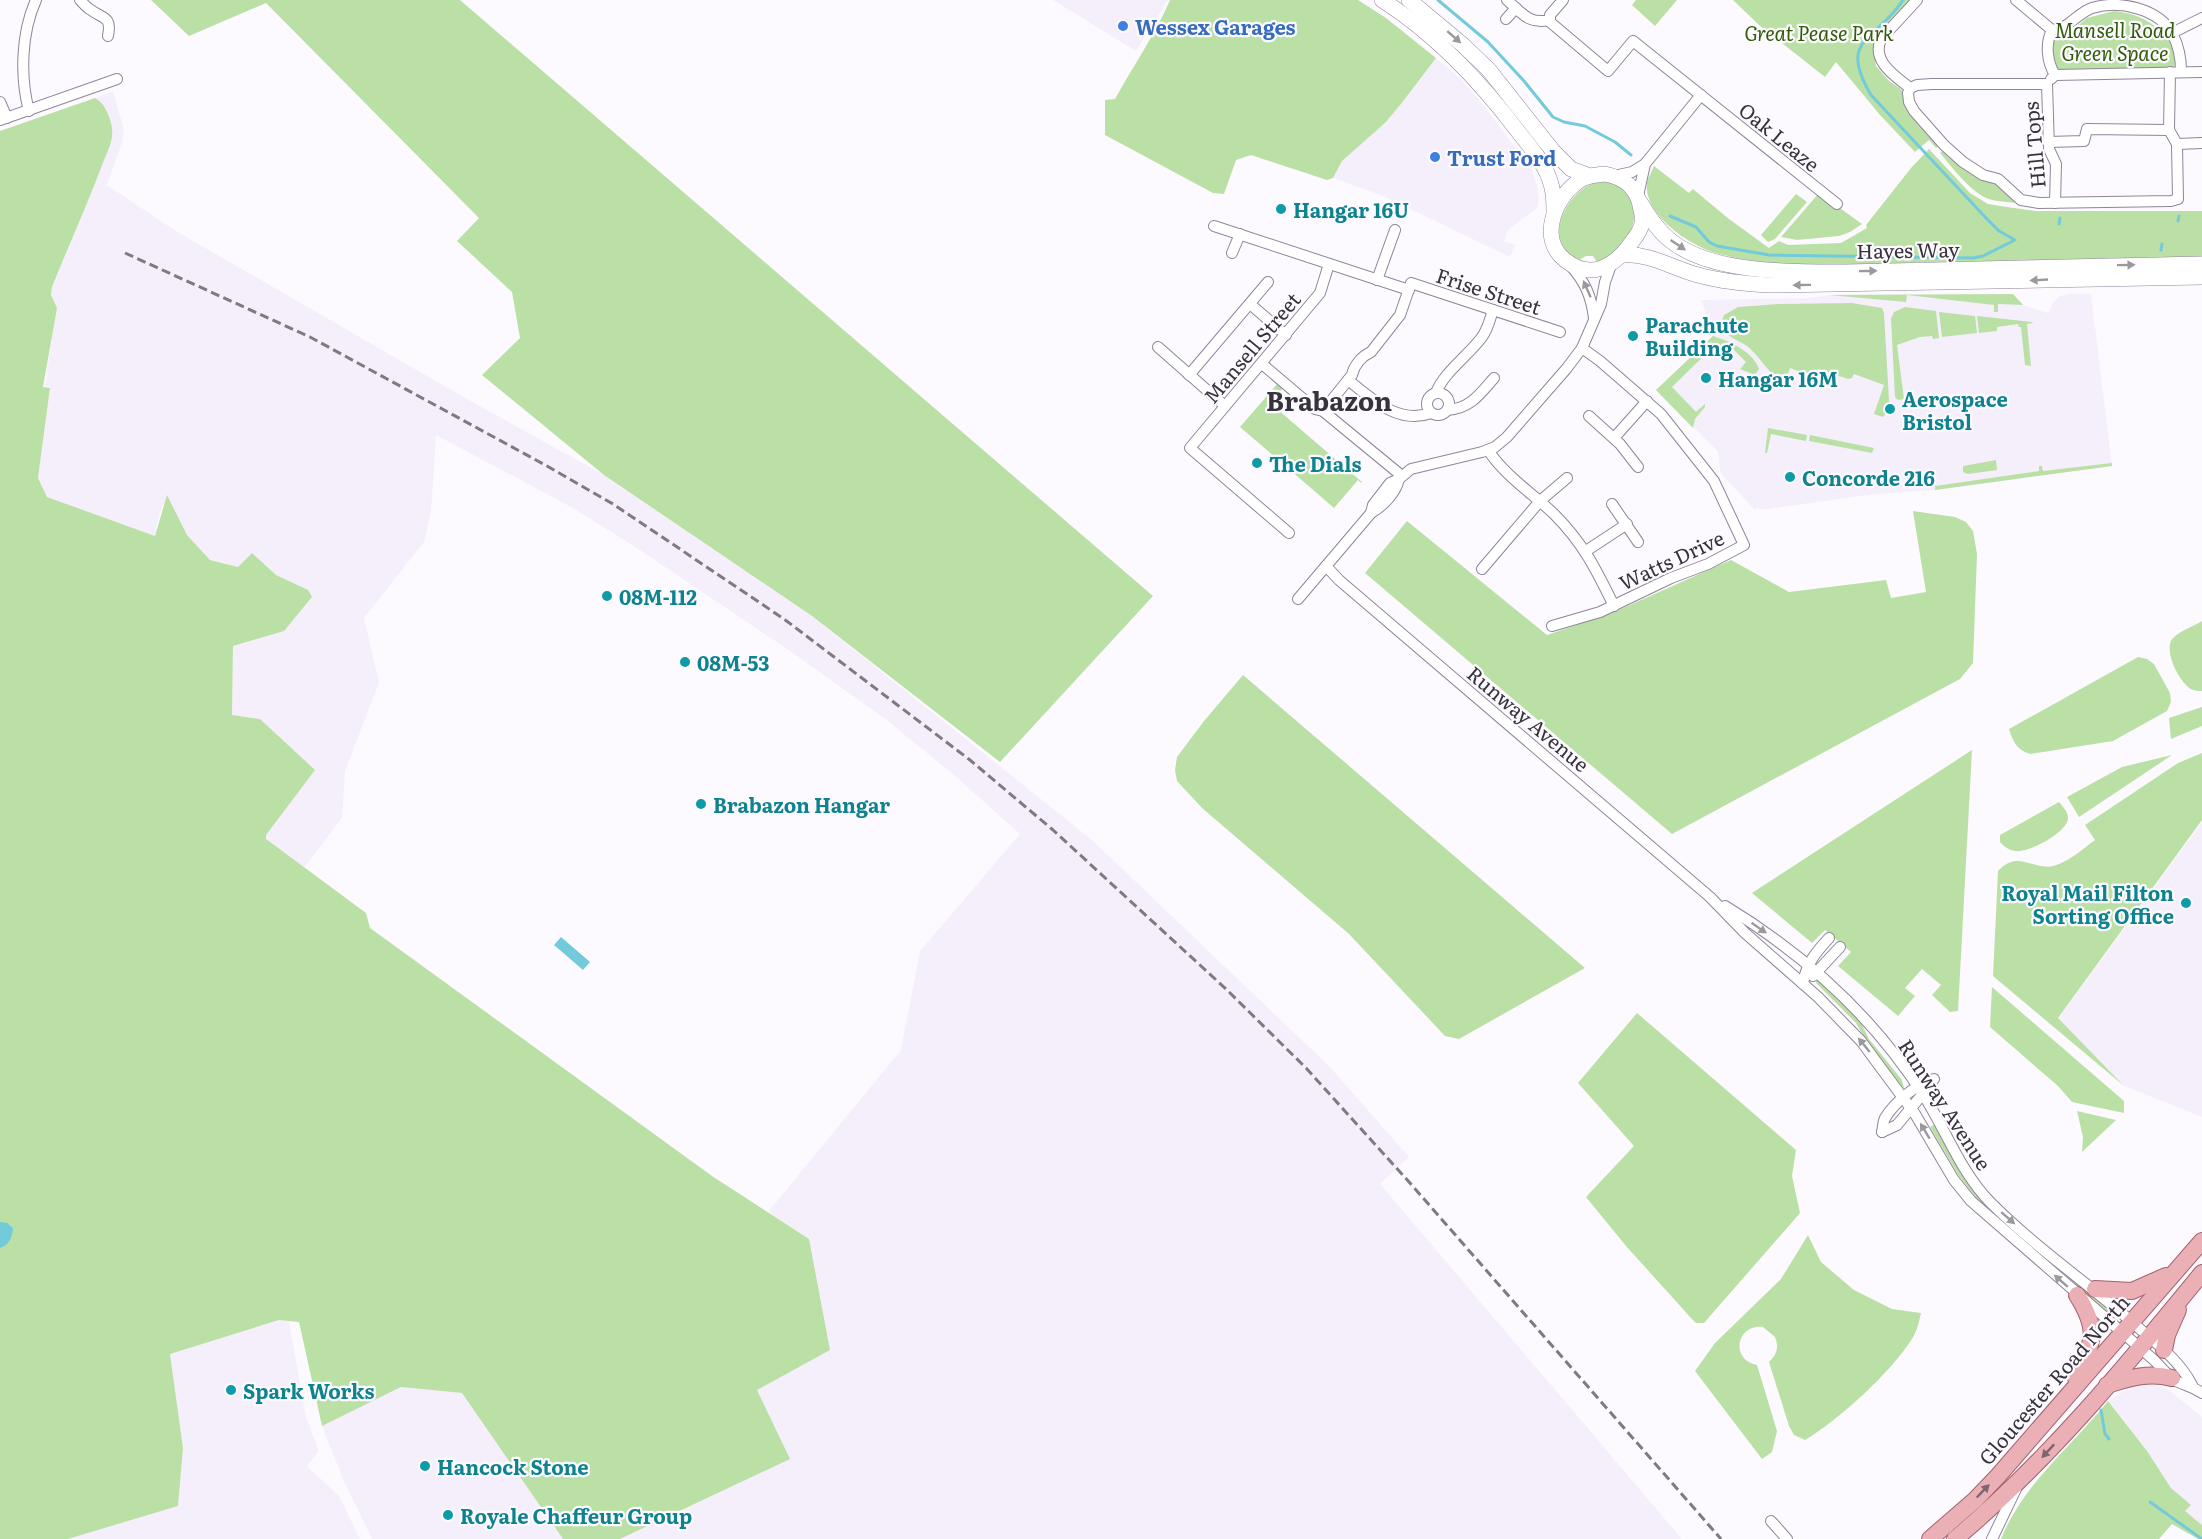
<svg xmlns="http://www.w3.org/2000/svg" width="2202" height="1539" viewBox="0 0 2202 1539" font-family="Literata,serif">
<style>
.built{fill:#f5effc}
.green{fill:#bbe0a6}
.water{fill:#73cada}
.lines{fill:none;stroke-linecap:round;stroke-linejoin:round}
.stream{stroke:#73cada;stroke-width:3}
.street-casing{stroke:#8f859b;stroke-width:12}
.secondary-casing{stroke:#8f859b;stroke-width:16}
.primary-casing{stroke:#a2626b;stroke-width:18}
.street{stroke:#fff;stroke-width:10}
.secondary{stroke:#fff;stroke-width:15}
.primary{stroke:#eab0b6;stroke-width:16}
.rail{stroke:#7d7a81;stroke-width:3;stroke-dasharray:9 4.5;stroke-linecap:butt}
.oneway{fill:#9b999e}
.oneway2{fill:#7f656d}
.shop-dot{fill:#3f7fe0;stroke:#fcfaff;stroke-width:2}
.culture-dot{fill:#0f9aa8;stroke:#fcfaff;stroke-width:2}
.labels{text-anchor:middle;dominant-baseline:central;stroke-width:4.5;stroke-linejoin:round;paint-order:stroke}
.shop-label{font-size:20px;font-weight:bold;fill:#366cbe;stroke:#fcfaff;text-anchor:start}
.park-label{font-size:20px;font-style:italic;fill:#305b07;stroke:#fcfaff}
.street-label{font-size:20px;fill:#37333c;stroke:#fcfaff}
.culture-label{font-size:20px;font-weight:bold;fill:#0d838f;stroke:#fcfaff;text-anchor:start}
.district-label{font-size:26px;font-weight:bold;fill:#37333c;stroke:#fcfaff}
</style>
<rect width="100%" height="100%" fill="#fcfaff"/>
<g class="built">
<path d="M1053,0H1168L1136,51Z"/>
<path d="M1436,58L1462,80L1484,106L1532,170L1537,186L1539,200L1537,208L1508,230L1504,241L1515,245L1510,257L1383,196L1333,178L1342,161L1385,123L1401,104Z"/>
<path d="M113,91L124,130L122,143L107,185L176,231L467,399L604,475L812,616L1092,840L1330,1067L1409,1157L1380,1184L1682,1539H620L789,1459L757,1390L809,1239L768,1212L901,1050L920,951L1020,834L954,775L884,718L793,653L640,550L573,508L436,435L431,512L424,542L364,618L379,683L345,771L342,818L304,868L266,839L260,719L232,715L233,646L284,631L308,591L276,575L252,553L238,567L210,560L187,535L167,496L159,515L155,536L47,497L38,478L50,389L45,387L56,308L51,295L52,287L93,189L99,99L95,98Z"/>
<path d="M2013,294L2023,305L2048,313L2052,304L2060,296L2069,294H2091L2112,466L1935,490L1875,494L1760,510L1758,508L1755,510L1723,476L1720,471L1718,452L1656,390L1714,335L1701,300L1810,298L1829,295Z"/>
<path d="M2202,822V1117L2124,1086L2058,1019Z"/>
<path d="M279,1320L289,1321L306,1417L319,1451L307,1466L339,1496L360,1539H68L178,1506L183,1448L170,1354Z"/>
<path d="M2135,1384H2152L2170,1391L2202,1417V1525L2185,1511L2190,1505L2171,1488L2147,1451L2108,1401Z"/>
<path d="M401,1387L462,1393L563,1539H372L344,1481L322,1426Z"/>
</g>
<g class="green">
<path d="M151,0H460L1153,596L1000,762L812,616L604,475L482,375L520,338L512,292L457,241L479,218L266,3L189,36Z"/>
<path d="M1170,0H1358L1386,18L1436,58L1401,104L1385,123L1342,161L1333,178L1327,180L1251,155L1236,160L1224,194L1213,193L1105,135V100L1115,99C1133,66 1155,35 1170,0Z"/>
<path d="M1636,0H1677L1655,26L1632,5Z"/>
<path d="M1733,0H1913L1874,48L1876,66L1889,81L1901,89L1939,145L1936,148L1929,140L1915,152L1880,115L1836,62L1825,77L1759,25Z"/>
<path d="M2114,11C2133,13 2146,18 2161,31H2164L2173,46L2177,60L2173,68L2058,69L2053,64V41L2057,37L2069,33L2087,18Z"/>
<path d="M95,98C104,102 111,118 112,128C114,142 105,156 101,168C86,208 68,247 52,287L51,295L57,308L43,387L50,388L38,478L47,497L155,536L167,495L187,535L210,560L238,567L252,553L276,575L308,590L312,597L284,631L233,646L232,715L260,719L315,770L266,835V839L366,913L370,928L712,1176L809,1239L830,1350L757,1390L790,1459L620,1539H563L462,1393L401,1387L322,1426L299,1322L279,1320L170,1354L183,1448L178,1506L68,1539H0V131Z"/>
<path d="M1929,149L1970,193L1988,204L2000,206L2035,211H2202V260C2110,261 2017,261 1925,262C1857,264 1782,272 1716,253C1691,246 1643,215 1647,183C1648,178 1652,171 1654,166L1689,193L1693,189L1729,219L1769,248L1779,241L1788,245L1841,243L1867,228L1866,225L1911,168Z"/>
<path d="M1945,149L1997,181L2018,203C2009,202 1998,202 1989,199C1971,193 1952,167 1940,153Z"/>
<path d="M1598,181C1655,183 1638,249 1597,262L1593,256H1586L1579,260C1539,242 1567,190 1598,181Z"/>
<path d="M1819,193L1862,224L1850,232L1839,236L1797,240L1781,237Z"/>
<path d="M1796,194L1807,202L1775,239L1768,242L1761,235Z"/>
<path d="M2013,294L2023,305L1998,304V312H1994V305L1907,295L1906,302L1829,295Z"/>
<path d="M1852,303L1882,308L1884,313L1889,401L1888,411L1883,417L1874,414L1884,385L1854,374L1852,378L1848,379L1818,369L1815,377L1790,368L1785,383C1769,376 1760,356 1747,346C1738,340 1725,336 1720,326L1724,315L1738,307L1779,304Z"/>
<path d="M1905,307L1936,311L1939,338L1933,339L1932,336L1920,337L1897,345L1904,399L1898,400L1895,397L1891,319L1894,312Z"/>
<path d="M1939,312L1975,316L1977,333L1942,337Z"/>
<path d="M1977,316L2032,322L2033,323L2027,324L2031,366L2025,365L2021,327H2019L2018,324L1997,327V331L1979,333Z"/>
<path d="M1714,335L1715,337C1731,341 1754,353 1759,369L1755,375L1740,369L1746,362L1733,349L1728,353L1717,343L1672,387L1696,412L1705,404V407L1695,419L1693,428L1656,390Z"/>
<path d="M1278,383L1283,388L1270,403L1362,482L1361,483L1358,480L1334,508L1240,427Z"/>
<path d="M1768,428L1807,435L1806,441L1771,434L1767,453H1765Z"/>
<path d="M1810,435L1874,448L1872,453L1809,441Z"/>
<path d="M1996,460L1997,470L1968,474L1963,472V466Z"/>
<path d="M2112,463V466L1935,490V486L2039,471V466H2042L2043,471Z"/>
<path d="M1913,511L1955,517L1966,522L1973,531L1977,554L1973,663L1960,679L1672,834L1365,573L1407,521L1547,635L1614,612L1731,560L1789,592L1886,580L1891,598L1926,592Z"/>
<path d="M2202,621V691C2199,691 2196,691 2193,690C2180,685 2162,649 2173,638C2180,631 2194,626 2202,621Z"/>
<path d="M2138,657L2147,659L2154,664L2170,693L2171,702L2167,711L2113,741L2030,754C2017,750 2013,742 2009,729Z"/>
<path d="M1243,675L1585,968L1459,1039L1445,1036L1349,934L1202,808L1177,781L1175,770L1177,757L1204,721Z"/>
<path d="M2202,707V726L2171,739L2169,718Z"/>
<path d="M1972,750L1958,1011L1950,1012L1932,995L1941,985L1922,969L1905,988L1915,996L1898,1016L1838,966L1851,952L1825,930L1812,943L1752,893Z"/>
<path d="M2202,753V820L2058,1018L2124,1086L1993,976L1998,871C2019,847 2036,875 2059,864C2072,859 2084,848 2095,840L2085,825L2178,763Z"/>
<path d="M2172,755L2079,817L2067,797L2122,767Z"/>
<path d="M2059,802C2062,806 2068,811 2068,818C2068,832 2029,853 2016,851C2008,850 2005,847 2000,842V835Z"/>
<path d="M1816,979L1860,1021L1869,1039L1902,1080L1904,1088H1903L1868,1044L1856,1023L1816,983Z"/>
<path d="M1992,987L2124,1101V1113L2072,1102L2058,1086L1990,1027Z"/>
<path d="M1637,1013L1796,1150L1792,1176L1800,1213L1704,1323H1696L1691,1318L1626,1246L1586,1197L1634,1146L1578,1083Z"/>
<path d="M2077,1111L2116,1120L2082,1152L2083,1137Z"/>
<path d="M1935,1124L1958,1166L2113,1311L2108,1317L1977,1199L1959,1176L1930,1127Z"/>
<path d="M1808,1235L1821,1262L1854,1290L1892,1309L1921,1313C1919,1322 1917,1331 1912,1339C1891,1372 1839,1420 1805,1440L1794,1435L1789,1426L1769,1362C1777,1355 1779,1347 1775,1337L1763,1327C1736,1324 1730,1360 1757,1365L1777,1431L1772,1452L1762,1459L1695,1371L1715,1343L1781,1279Z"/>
<path d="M2108,1401L2147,1451L2171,1488L2191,1505L2185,1511L2202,1525V1539H2198L2172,1524L2159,1539H2001C2023,1484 2072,1446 2108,1401Z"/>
</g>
<g class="water">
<path d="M561,937L590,962L583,970L554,945Z"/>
<path d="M0,1222L7,1223L13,1228C12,1238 9,1245 0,1248Z"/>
</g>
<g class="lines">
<g class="stream">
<path d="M1438,0L1488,42L1524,81L1553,117L1564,122L1585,126L1615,142L1631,155"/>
<path d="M1670,216L1696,227L1709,242L1717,246L1769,255L1973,258L1983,256L2015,240L1999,231L1986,218L1871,95C1837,37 1876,42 1903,0"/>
<path d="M2178,221L2179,216"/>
<path d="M2059,224L2060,218"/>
<path d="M2161,250L2162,244"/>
<path d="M2101,1410L2105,1434L2109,1439"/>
<path d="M2150,1502L2202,1539"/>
</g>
<g class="street-casing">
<g id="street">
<path d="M80,0C83,3 87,8 91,10C103,19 112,16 108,36"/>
<path d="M1507,0C1522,13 1529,25 1550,20"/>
<path d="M1563,0L1550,15V22L1608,71L1633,41L1837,204"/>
<path d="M2016,0L2052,30C2045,44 2047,62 2055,75L2051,79"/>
<path d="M1506,19L1516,8"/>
<path d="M2052,30C2068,30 2077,13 2092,8C2119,0 2159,8 2173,35C2179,47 2181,59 2181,71"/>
<path d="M2172,33L2202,18"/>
<path d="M2055,75L2202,72"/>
<path d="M2047,84H1932L1917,85L1910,88L1908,93L1909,102L1914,111L1944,145L1963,162L1983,175L1998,179L2021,200L2039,203L2171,201L2178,199L2177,144L2169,130L2170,72"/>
<path d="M2047,84L2049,149L2056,164L2055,203"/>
<path d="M1910,88C1895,76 1871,61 1881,39L1917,0"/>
<path d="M0,102L7,118"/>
<path d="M29,111C20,77 21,33 36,0"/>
<path d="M0,120L117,79"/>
<path d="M2048,142L2084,141L2087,129L2169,130"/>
<path d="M2177,144L2202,143"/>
<path d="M1614,176L1632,172L1645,164"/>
<path d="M1638,196L1645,164L1701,95"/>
<path d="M1214,226L1409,290"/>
<path d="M1232,253L1240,234"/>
<path d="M1570,265C1585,282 1591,295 1594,318"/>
<path d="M1377,280L1395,230"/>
<path d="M1250,304L1286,335"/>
<path d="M1158,347L1225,406"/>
<path d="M1262,364L1315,409L1323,411L1402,476"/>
<path d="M1189,375L1268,282"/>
<path d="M1348,380C1372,399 1398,425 1431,413"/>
<circle cx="1438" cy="404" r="11"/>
<path d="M1436,393C1443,373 1469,355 1482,337C1488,329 1490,319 1493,310"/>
<path d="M1447,410C1470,409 1480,394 1494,378"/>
<path d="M1323,411L1352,375C1354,365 1362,356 1371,352L1400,315L1411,283L1560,332"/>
<path d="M1589,416L1620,444L1638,467"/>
<path d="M1614,438L1647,401"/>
<path d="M1488,450C1505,476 1532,493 1554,514C1583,543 1596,569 1614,606"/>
<path d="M1612,504L1638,542"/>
<path d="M1371,513L1373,505L1390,483L1399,479L1411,469L1482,452L1495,447L1507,437L1567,368L1582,348L1601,304L1605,282L1611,265"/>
<path d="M1289,533L1190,448L1320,293L1329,264"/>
<path d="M1586,551L1627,524"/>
<path d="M1326,566L1339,580L1710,897L1745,933L1818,997L1861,1041L1915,1114L1954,1180L1971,1201L2154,1360C2161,1367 2168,1376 2176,1381C2186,1386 2192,1386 2202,1393"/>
<path d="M1482,569L1540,501L1567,478"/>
<path d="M1298,599L1371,513C1383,506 1396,493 1399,479"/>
<path d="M1552,626L1600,612L1671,578L1708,564L1744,545L1714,481L1661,414L1600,361L1582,348"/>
<path d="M1725,906C1806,955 1875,1018 1926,1099C1947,1133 1962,1174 1991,1203C2037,1249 2092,1286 2140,1329C2160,1346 2180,1362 2192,1385"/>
<path d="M1813,976L1840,947"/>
<path d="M1803,984C1806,964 1816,952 1829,938"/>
<path d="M1882,1132C1883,1128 1883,1122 1885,1118C1895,1102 1916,1084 1934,1079"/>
<path d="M1882,1132L1897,1125L1926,1090"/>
<path d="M1771,1521L1787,1539"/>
<path d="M1992,1539L2016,1489"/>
</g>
</g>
<g class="secondary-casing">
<g id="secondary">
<path d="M1382,0C1437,35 1481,82 1520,134C1532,149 1546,165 1551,184C1554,193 1554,203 1554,212"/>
<path d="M1409,0L1463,45L1489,70L1553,151L1571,169L1590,176"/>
<path d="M1605,174C1626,178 1638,189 1641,210C1642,214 1643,219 1642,223C1641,230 1635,238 1631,243C1615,266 1591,281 1565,260C1537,238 1556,194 1582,179C1589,175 1598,175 1605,174Z"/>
<path d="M1640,202C1649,216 1657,230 1671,241C1713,274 1794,272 1846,272L2202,264"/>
<path d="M1623,255C1650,253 1672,268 1698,275C1723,282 1747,284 1772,285L2202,277"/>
</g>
</g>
<g class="primary-casing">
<g id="primary">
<path d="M2095,1289L2132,1291L2166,1276"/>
<path d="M2164,1350L2167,1335L2178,1310"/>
<path d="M2076,1378C2093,1341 2100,1332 2077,1295"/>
<path d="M2107,1385C2130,1378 2148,1372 2172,1378"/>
<path d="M1930,1539L1975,1500L1998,1476L2202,1241"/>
<path d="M1955,1539C2048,1461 2126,1366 2202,1273"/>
</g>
</g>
<use href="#street" class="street"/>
<use href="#secondary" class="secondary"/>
<use href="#primary" class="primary"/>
<path class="rail" d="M125,253L310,337L547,466L613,504L784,619L970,760L1053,830L1226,989L1306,1068L1410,1183L1721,1539"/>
</g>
<defs><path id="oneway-solid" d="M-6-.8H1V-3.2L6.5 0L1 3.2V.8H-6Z" transform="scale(1.5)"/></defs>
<g class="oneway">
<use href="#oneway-solid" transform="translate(1454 37) rotate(41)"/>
<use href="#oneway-solid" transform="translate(1678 245) rotate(34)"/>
<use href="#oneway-solid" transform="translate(2126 265) rotate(-1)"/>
<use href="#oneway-solid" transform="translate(1868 271) rotate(-1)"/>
<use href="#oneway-solid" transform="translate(2039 280) rotate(177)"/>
<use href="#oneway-solid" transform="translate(1802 285) rotate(179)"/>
<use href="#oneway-solid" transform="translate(1587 289) rotate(-114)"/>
<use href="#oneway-solid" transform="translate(1759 928) rotate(35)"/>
<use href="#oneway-solid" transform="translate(1864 1045) rotate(-129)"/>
<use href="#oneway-solid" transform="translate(1925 1131) rotate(-121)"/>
<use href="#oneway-solid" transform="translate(2008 1218) rotate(41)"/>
<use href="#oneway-solid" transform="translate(2061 1281) rotate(-139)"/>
</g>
<g class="oneway2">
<use href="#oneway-solid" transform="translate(2048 1451) rotate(133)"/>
<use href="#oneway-solid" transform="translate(1983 1491) rotate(-46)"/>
</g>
<g class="shop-dot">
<circle cx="1123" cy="26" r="6"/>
<circle cx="1435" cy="157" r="6"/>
</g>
<g class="culture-dot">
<circle cx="1281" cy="209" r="6"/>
<circle cx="1633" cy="336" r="6"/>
<circle cx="1706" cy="378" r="6"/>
<circle cx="1890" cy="409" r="6"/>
<circle cx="1257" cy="463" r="6"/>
<circle cx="1790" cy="477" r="6"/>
<circle cx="607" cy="596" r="6"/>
<circle cx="685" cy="662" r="6"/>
<circle cx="701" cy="804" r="6"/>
<circle cx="2186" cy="903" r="6"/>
<circle cx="231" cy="1390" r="6"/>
<circle cx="425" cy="1466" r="6"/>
<circle cx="448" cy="1515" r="6"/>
</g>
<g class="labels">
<g class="shop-label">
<text x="1135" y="26">Wessex Garages</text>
<text x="1447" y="157">Trust Ford</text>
</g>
<g class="park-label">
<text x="2115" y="29">Mansell Road<tspan x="2115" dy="23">Green Space</tspan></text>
<text x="1819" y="32">Great Pease Park</text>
</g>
<g class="street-label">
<text transform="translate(1780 136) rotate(39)">Oak Leaze</text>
<text transform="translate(2033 145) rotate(-95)">Hill Tops</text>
<text transform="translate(1908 249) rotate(-1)">Hayes Way</text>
<text transform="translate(1489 290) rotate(18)">Frise Street</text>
<text transform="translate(1251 347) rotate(-50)">Mansell Street</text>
<text transform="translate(1671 559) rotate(-25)">Watts Drive</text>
<text transform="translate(1529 718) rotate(40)">Runway Avenue</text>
<text transform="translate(1946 1104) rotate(57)">Runway Avenue</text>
<text transform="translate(2053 1379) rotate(-49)">Gloucester Road North</text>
</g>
<g class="culture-label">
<text x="1293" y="209">Hangar 16U</text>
<text x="1645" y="324">Parachute<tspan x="1645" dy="23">Building</tspan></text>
<text x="1718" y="378">Hangar 16M</text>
<text x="1902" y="398">Aerospace<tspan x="1902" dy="23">Bristol</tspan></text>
<text x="1269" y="463">The Dials</text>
<text x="1802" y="477">Concorde 216</text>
<text x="619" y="596">08M-112</text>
<text x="697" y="662">08M-53</text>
<text x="713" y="804">Brabazon Hangar</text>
<text x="2174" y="892" text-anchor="end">Royal Mail Filton<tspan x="2174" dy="23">Sorting Office</tspan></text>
<text x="243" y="1390">Spark Works</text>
<text x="437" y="1466">Hancock Stone</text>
<text x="460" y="1515">Royale Chaffeur Group</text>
</g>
<g class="district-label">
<text x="1329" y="399">Brabazon</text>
</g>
</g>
</svg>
